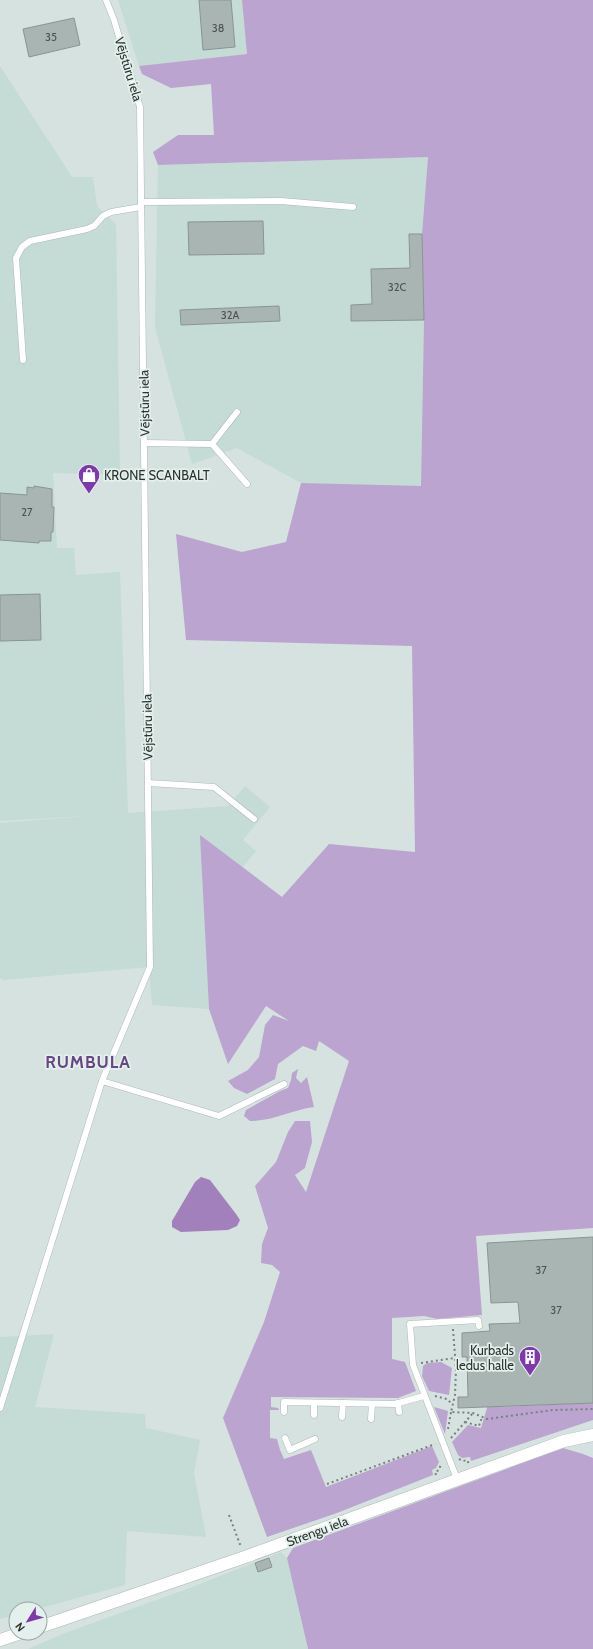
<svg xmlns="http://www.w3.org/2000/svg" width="593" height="1649" viewBox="0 0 593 1649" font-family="Cabin,sans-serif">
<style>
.built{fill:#c5dbd5}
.green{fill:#bba4cf}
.water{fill:#a180bb}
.building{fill:#a9b5b2;stroke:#899592}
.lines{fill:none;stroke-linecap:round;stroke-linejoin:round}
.lane-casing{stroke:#acb9b6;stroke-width:7}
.street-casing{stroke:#acb9b6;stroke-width:13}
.path{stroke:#79817f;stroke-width:2;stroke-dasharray:2 3;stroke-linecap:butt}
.lane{stroke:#fff;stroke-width:6}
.street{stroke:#fff;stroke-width:12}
.labels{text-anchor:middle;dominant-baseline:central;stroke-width:3.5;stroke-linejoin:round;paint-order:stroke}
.number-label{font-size:11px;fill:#4c5350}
.street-label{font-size:13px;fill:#2d3230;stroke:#e3f0ec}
.poi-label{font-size:13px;fill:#2d3230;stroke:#e3f0ec;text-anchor:start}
.district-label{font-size:17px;font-weight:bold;letter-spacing:1px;fill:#684681;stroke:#e3f0ec}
</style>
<rect width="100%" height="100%" fill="#d6e2df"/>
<g class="built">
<path d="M118,0H242L247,54L139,66Z"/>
<path d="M0,66L72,177H93L97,206L116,224L120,475L53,473L57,548H74L76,575L120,572L128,813L228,806L245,786L270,807L243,840L256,851L237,874L202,875L209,1009L152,1005L149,967L3,980L0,978V823L87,816L0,821Z"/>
<path d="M428,157L422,234L424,320L421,487L301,483L237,448L192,464L155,327L158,165Z"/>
<path d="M54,1334L35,1407L145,1414L146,1428L200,1440L194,1473L206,1537L127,1531L125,1585L37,1609H16V1615L0,1619V1337Z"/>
<path d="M281,1552L287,1558L308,1649H28L65,1633L187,1589Z"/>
</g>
<g class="green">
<path d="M242,0H593V1228L476,1236L482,1315L437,1319L424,1316L392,1318V1359L405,1362L416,1391L398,1398L271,1397V1407L278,1408L279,1410H270V1438L277,1439L280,1450L284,1459L311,1450L326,1487L432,1446L439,1462L436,1468L432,1470L433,1475L337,1513L267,1537L223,1418L264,1322L280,1272L272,1265L261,1263L262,1244L268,1228L255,1186L276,1162L288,1132L295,1121H310L312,1142L305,1168L295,1175L306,1192L349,1061L319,1041L316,1051L303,1046L278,1064L275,1079L247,1094L234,1088L228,1081L248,1070L259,1057L265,1025L273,1015L289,1021L266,1006L228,1064L209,1009L200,835L282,897L329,844L415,852L412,646L186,640L176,534L242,552L286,542L301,483L421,486L424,320L422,234L428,157L158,165L153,152L178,135H214L211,84L171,88L142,74L139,66L247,54Z"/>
<path d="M298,1069L296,1078L301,1083L307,1077L314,1107C292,1110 273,1121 250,1121L244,1116L246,1110L280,1091L288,1088L291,1080L292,1073Z"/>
<path d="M441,1362L452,1368L449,1395L429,1391L422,1376L423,1366L427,1363Z"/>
<path d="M486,1402H496L497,1407L593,1403V1420L471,1461L470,1457L462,1458L458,1455L452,1442L468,1425L481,1428L487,1408Z"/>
<path d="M434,1407L448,1411L445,1434Z"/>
<path d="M563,1448L583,1454L593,1458V1649H308L287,1558L293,1548Z"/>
</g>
<path class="water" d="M201,1177L210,1180L236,1214L240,1220L237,1226L228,1230L181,1232L172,1227V1221L195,1182Z"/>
<g class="building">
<path d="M199,0H231L235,47L203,50Z"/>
<path d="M74,18L80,45L29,57L23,29Z"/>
<path d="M263,221L264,254L189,255L188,222Z"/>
<path d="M409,234H422L424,320L351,321V305L372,304L371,269L410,268Z"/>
<path d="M279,306L280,321L181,325L180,310Z"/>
<path d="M34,486L52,489V507H54L53,532H51V541H39V543L0,540V493L27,495V487L34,488Z"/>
<path d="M40,594L41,640L0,641V595Z"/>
<path d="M593,1237V1403L458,1408V1397H468L467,1357H462V1333L490,1331L489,1324L520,1323L518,1302L491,1303L487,1243Z"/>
<path d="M269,1558L272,1567L258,1572L255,1563Z"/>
</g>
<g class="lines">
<g class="lane-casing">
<g id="lane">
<path d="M141,202L281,201L353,207"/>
<path d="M23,360L16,258L22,247L30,241L87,229L94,226L103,216L111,212L141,207"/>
<path d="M144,443L212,444L247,484"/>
<path d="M212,444L237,412"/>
<path d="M148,783L214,787L254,819"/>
<path d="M102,1081L219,1116L284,1084"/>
<path d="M314,1403V1415"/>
<path d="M398,1403L399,1412"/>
<path d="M0,1408L102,1081L150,967L140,107L114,20L106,0"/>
<path d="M284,1412V1402L395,1404L424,1396"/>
<path d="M342,1417L343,1403"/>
<path d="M371,1419L372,1404"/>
<path d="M285,1438L290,1450L315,1439"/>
<path d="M457,1479L413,1365L410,1324L478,1320L479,1326"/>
</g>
</g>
<g class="street-casing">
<g id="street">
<path d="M40,1627L245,1557L564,1441L593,1435"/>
<path d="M0,1640L21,1633"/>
</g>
</g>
<g class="path">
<path d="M453,1329L456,1369L455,1395L451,1412L473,1413L487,1419L553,1410L593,1409"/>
<path d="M421,1363L455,1358"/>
<path d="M435,1396L447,1399L452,1404"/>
<path d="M465,1422L479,1426L482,1417"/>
<path d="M448,1429L451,1412"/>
<path d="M451,1438L473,1413"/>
<path d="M459,1459L463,1461L467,1460L469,1464"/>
<path d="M436,1475L435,1472L439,1470L441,1464"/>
<path d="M327,1484L435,1444"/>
<path d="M229,1515L241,1547"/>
</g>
<use href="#lane" class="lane"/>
<use href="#street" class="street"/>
</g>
<defs>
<g id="shop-pin" transform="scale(1.15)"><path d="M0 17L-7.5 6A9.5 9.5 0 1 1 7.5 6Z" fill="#7f39ac" stroke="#e3f0ec"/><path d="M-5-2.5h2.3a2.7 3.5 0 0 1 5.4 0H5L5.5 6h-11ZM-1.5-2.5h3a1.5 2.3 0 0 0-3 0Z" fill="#fff"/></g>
<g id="building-pin" transform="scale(1.15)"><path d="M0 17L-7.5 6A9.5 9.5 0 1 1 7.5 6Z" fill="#7f39ac" stroke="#e3f0ec"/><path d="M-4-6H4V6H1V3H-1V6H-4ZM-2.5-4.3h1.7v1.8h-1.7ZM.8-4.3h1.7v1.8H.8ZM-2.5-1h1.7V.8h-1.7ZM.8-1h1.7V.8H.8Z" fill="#fff"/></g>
</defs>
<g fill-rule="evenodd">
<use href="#shop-pin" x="89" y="475"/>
<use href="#building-pin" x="530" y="1357"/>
</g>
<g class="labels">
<g class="number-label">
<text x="218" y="28">38</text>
<text x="51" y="37">35</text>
<text x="397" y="287">32C</text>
<text x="230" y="315">32A</text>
<text x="27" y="512">27</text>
<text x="541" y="1270">37</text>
<text x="556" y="1310">37</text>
</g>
<g class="street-label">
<text transform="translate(129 69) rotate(73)">Vējstūru iela</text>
<text transform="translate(144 403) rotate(-91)">Vējstūru iela</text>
<text transform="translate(147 727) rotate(-91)">Vējstūru iela</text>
<text transform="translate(317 1531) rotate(-20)">Strengu iela</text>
</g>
<g class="poi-label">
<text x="104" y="475">KRONE SCANBALT</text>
<text x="514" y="1350" text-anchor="end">Kurbads<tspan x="514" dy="15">ledus halle</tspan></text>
</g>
<g class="district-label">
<text x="88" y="1062">RUMBULA</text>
</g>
</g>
<g transform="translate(28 1621) rotate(233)"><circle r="19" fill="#e3f0ec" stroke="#9aa4a1"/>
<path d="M0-3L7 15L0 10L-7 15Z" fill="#7f39ac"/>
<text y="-6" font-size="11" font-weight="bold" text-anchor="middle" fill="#2d3230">N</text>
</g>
</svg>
